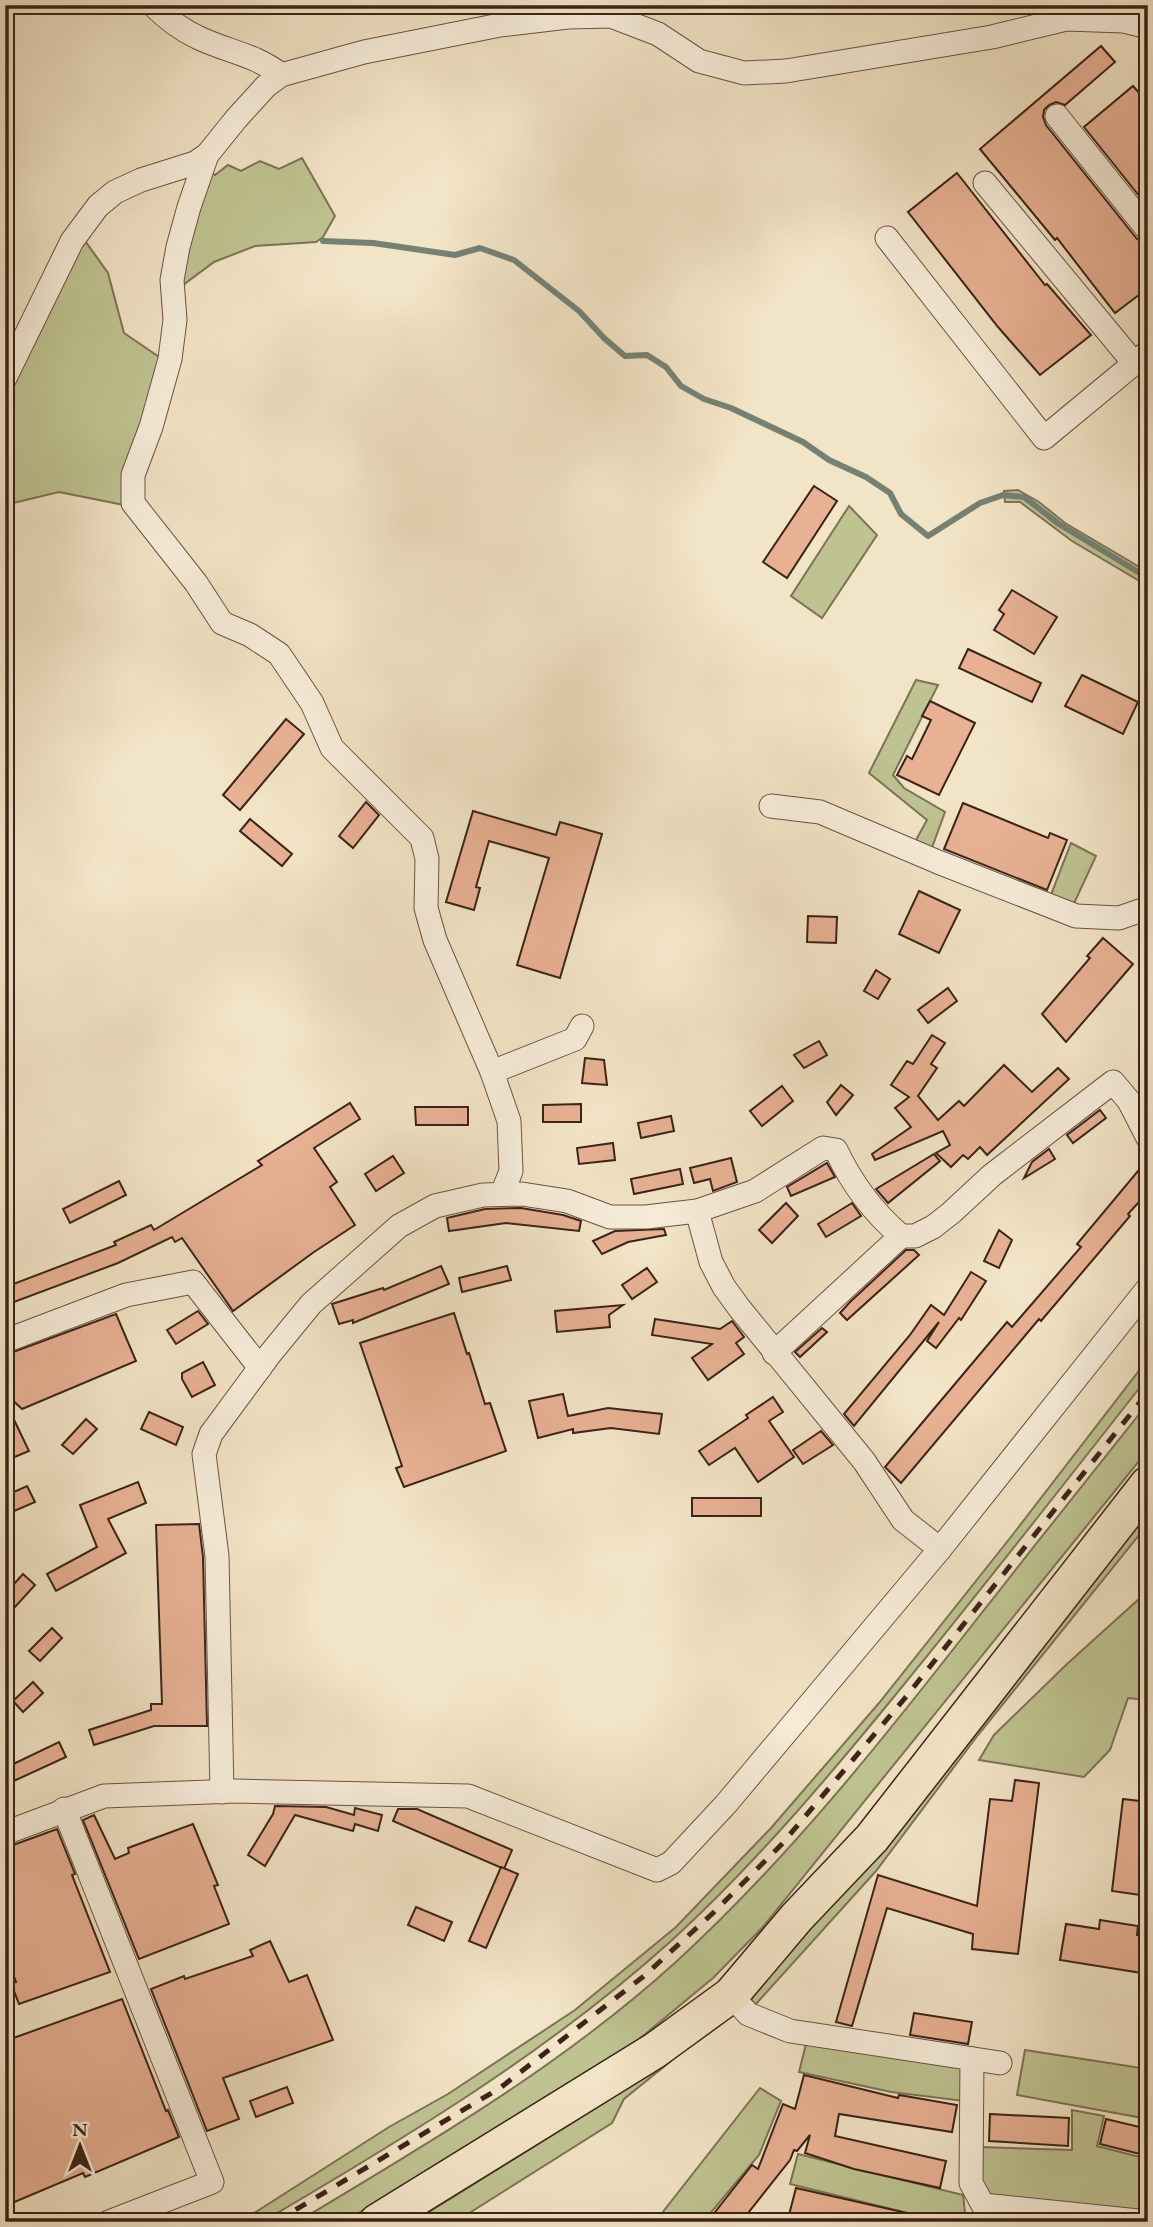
<svg xmlns="http://www.w3.org/2000/svg" width="1153" height="2227" viewBox="0 0 1153 2227" font-family="'EB Garamond',serif">
<style>
.green{fill:#bfc392;stroke:#7e7355;stroke-width:2}
.lines{fill:none;stroke-linecap:round;stroke-linejoin:round}
.stream{stroke:#768174;stroke-width:6}
.building{fill:#e8b194;stroke:#3c2318;stroke-width:2}
.minor-casing{stroke:#6a5344;stroke-width:25}
.primary-casing{stroke:#3c2318;stroke-width:38}
.minor{stroke:#f7edda;stroke-width:23}
.primary{stroke:#f2e4c6;stroke-width:35}
.rail{stroke:#3c2318;stroke-width:5;stroke-dasharray:12 12;stroke-linecap:butt}
</style>
<rect width="100%" height="100%" fill="#f2e4c6"/>
<filter id="stains"><feTurbulence type="fractalNoise" baseFrequency=".00286" numOctaves="4"/><feColorMatrix values="0 0 0 0 .2 0 0 0 0 .09 0 0 0 0 .02 0 0 0 .5 -.17"/></filter>
<radialGradient id="worn" r=".72"><stop offset=".6" stop-color="#630" stop-opacity="0"/><stop offset="1" stop-color="#630" stop-opacity=".3"/></radialGradient>
<g class="green">
<path d="M302,158L335,216L323,237L316,242L255,246L214,262L179,288L206,168L215,175L228,165L241,171L260,161L279,169Z"/>
<path d="M83,238L108,273L124,333L165,361L129,506L59,492L5,505V391Z"/>
<path d="M1018,490L1039,502L1065,523L1148,572V586L1072,541L1020,502H1005L1004,491Z"/>
<path d="M849,506L877,535L822,618L791,596Z"/>
<path d="M916,680L938,685L893,775L904,788L945,812L930,853L916,840L927,820L869,773Z"/>
<path d="M1071,843L1096,856L1071,910L1049,900Z"/>
<path d="M1148,1359V1377C1065,1483 982,1589 897,1693C826,1780 753,1866 671,1941C547,2053 405,2138 262,2222H240L389,2127L448,2094L575,2010L676,1927L771,1828L879,1703L1014,1533Z"/>
<path d="M1148,1403V1450L762,1928L713,1978L638,2040L344,2222H297C429,2143 563,2065 677,1961C787,1860 881,1742 973,1624C1031,1550 1089,1477 1148,1403Z"/>
<path d="M1148,1504V1524L978,1735L876,1871L755,2005L748,1993Z"/>
<path d="M1148,1588V1700L1128,1698L1110,1750L1084,1777L979,1760L994,1735L1067,1664L1140,1598Z"/>
<path d="M720,2016L723,2019L624,2099L612,2123L455,2222H413L607,2101Z"/>
<path d="M806,2044L966,2067L964,2101L891,2092L799,2072Z"/>
<path d="M1025,2050L1148,2069V2119L1017,2095Z"/>
<path d="M760,2088L781,2101L759,2155L708,2216L713,2222H655Z"/>
<path d="M1072,2110L1104,2116L1097,2146L1148,2159V2211L992,2200L982,2192V2147L1072,2150Z"/>
<path d="M798,2154L963,2195L966,2222H944L790,2184Z"/>
</g>
<g class="lines">
<path class="stream" d="M323,241L373,243L455,255L480,248L514,260L579,311L605,339L625,356L647,355L666,367L681,386L704,399L731,408L803,442L829,460L866,477L890,493L901,514L928,536L980,503L1003,495L1024,497L1059,524L1148,578"/>
</g>
<g class="building">
<path d="M1101,46L1115,62L1065,105L1056,102L1049,105L1044,110L1043,117L1046,125L1137,239L1148,244V288L1115,313L1057,238L1055,240L980,149Z"/>
<path d="M1133,86L1148,103V207L1084,127Z"/>
<path d="M957,173L1045,285L1047,284L1091,335L1040,375L998,327L908,212Z"/>
<path d="M814,486L837,501L787,578L763,562Z"/>
<path d="M1012,590L1057,617L1034,654L994,630L1004,614L999,610Z"/>
<path d="M968,649L1041,683L1032,702L959,668Z"/>
<path d="M1082,675L1138,702L1123,734L1065,706Z"/>
<path d="M930,701L975,723L939,795L897,775L907,756L912,759L931,720L922,716Z"/>
<path d="M286,719L304,734L240,810L223,795Z"/>
<path d="M366,802L379,815L353,848L339,836Z"/>
<path d="M963,803L1048,838L1050,833L1067,840L1047,890L944,849Z"/>
<path d="M473,811L556,835L560,822L602,834L560,978L517,965L549,858L489,841L476,887L480,888L474,910L446,902Z"/>
<path d="M250,819L292,854L282,866L240,831Z"/>
<path d="M919,891L960,910L939,953L899,934Z"/>
<path d="M808,916L837,917L836,943L807,942Z"/>
<path d="M1103,938L1133,964L1066,1042L1042,1014L1090,958L1087,956Z"/>
<path d="M876,970L890,979L878,999L864,991Z"/>
<path d="M948,988L957,1001L928,1023L918,1010Z"/>
<path d="M932,1035L945,1043L931,1064L937,1068L918,1096L938,1120L959,1101L964,1106L1004,1065L1032,1092L1058,1068L1069,1079L987,1155L980,1147L968,1159L963,1155L951,1167L936,1153L950,1145L943,1131L875,1160L872,1154L911,1127L895,1108L909,1097L891,1085L907,1061L913,1064Z"/>
<path d="M819,1041L827,1055L804,1068L794,1055Z"/>
<path d="M585,1058L604,1060L607,1085L582,1083Z"/>
<path d="M841,1085L853,1095L836,1115L827,1102Z"/>
<path d="M782,1086L793,1101L762,1126L750,1111Z"/>
<path d="M350,1103L360,1119L314,1148L337,1182L330,1187L355,1225L314,1252L233,1311L182,1238L175,1242L172,1237L118,1263L14,1302L8,1286L116,1245L114,1242L151,1225L154,1230L262,1165L258,1161Z"/>
<path d="M581,1104V1122H543V1105Z"/>
<path d="M415,1107H468V1125H416Z"/>
<path d="M1100,1110L1106,1118L1073,1143L1067,1135Z"/>
<path d="M671,1116L674,1131L641,1138L638,1123Z"/>
<path d="M613,1143L615,1160L579,1164L577,1148Z"/>
<path d="M1049,1149L1055,1159L1024,1178L1032,1162Z"/>
<path d="M934,1154L940,1161L888,1203L876,1189Z"/>
<path d="M393,1156L404,1173L376,1191L365,1174Z"/>
<path d="M731,1158L737,1182L713,1191L710,1179L694,1183L690,1168Z"/>
<path d="M1148,1159V1192L1128,1214L1130,1216L1041,1321L1039,1319L901,1483L885,1467L1007,1322L1012,1327L1081,1247L1077,1244Z"/>
<path d="M827,1163L835,1177L791,1196L787,1187Z"/>
<path d="M680,1169L683,1184L634,1194L631,1179Z"/>
<path d="M119,1181L126,1195L70,1223L63,1209Z"/>
<path d="M786,1203L798,1216L772,1243L759,1230Z"/>
<path d="M852,1203L861,1216L826,1237L818,1224Z"/>
<path d="M521,1208L563,1215L581,1221L579,1231L506,1223L449,1231L447,1218L485,1209Z"/>
<path d="M664,1229L666,1235L628,1242L602,1254L593,1241L615,1231Z"/>
<path d="M999,1230L1012,1240L999,1268L984,1261Z"/>
<path d="M906,1250H914L919,1255L847,1320L840,1313L850,1302Z"/>
<path d="M441,1266L449,1284L353,1323V1320L339,1324L332,1304L383,1288L384,1290Z"/>
<path d="M507,1266L511,1280L462,1292L459,1278Z"/>
<path d="M647,1268L657,1282L632,1299L622,1285Z"/>
<path d="M971,1272L986,1281L961,1320L959,1318L936,1348L927,1341L939,1322L854,1426L844,1414L910,1335L931,1305L944,1315Z"/>
<path d="M623,1305L609,1315L610,1327L557,1332L555,1311Z"/>
<path d="M198,1311L208,1324L176,1344L167,1330Z"/>
<path d="M454,1313L467,1354L469,1353L485,1404L490,1403L506,1451L404,1487L396,1468L402,1466L360,1343Z"/>
<path d="M116,1314L136,1361L22,1409L5,1393V1355Z"/>
<path d="M655,1319L720,1329L732,1321L744,1337L736,1343L744,1354L708,1380L692,1358L712,1344L652,1335Z"/>
<path d="M822,1328L827,1332L800,1357L795,1352Z"/>
<path d="M203,1362L215,1385L192,1397L182,1379V1373Z"/>
<path d="M563,1394L568,1416L608,1408L662,1414L659,1434L611,1428L573,1433V1429L538,1438L529,1401Z"/>
<path d="M773,1397L783,1412L769,1421L794,1457L758,1482L735,1448L709,1465L699,1451L748,1418L746,1415Z"/>
<path d="M5,1401L29,1451L5,1461Z"/>
<path d="M149,1412L183,1427L176,1445L141,1429Z"/>
<path d="M86,1419L97,1429L73,1454L62,1445Z"/>
<path d="M821,1431L833,1445L803,1464L793,1450Z"/>
<path d="M138,1482L146,1503L108,1519L126,1553L56,1591L47,1574L97,1547L80,1505Z"/>
<path d="M27,1486L35,1502L5,1515V1496Z"/>
<rect x="692" y="1498" width="69" height="18"/>
<path d="M199,1524L203,1557L207,1726H154L94,1745L89,1730L151,1710V1704H162L156,1525Z"/>
<path d="M23,1574L35,1585L5,1618V1594Z"/>
<path d="M52,1628L62,1638L40,1661L29,1651Z"/>
<path d="M33,1682L43,1693L23,1712L13,1701Z"/>
<path d="M59,1742L66,1757L5,1785V1768Z"/>
<path d="M1015,1780L1039,1783L1018,1954L972,1949L973,1934L887,1908L852,2026L836,2022L878,1875L977,1906L990,1799L1012,1801Z"/>
<path d="M1123,1799L1148,1802V1896L1112,1891Z"/>
<path d="M275,1806L326,1807L354,1815L355,1808L382,1815L378,1831L355,1824L353,1831L295,1815L265,1866L248,1855L273,1814Z"/>
<path d="M398,1809H417L512,1850L504,1869L393,1821Z"/>
<path d="M94,1815L115,1859L129,1853L128,1848L193,1824L218,1885L214,1886L229,1924L139,1959L83,1820Z"/>
<path d="M57,1829L75,1874L72,1875L110,1972L19,2004L11,1983L16,1982L5,1953V1848Z"/>
<path d="M501,1867L518,1874L486,1948L469,1941Z"/>
<path d="M416,1907L452,1922L444,1941L408,1925Z"/>
<path d="M1100,1920L1138,1926L1137,1935L1148,1937V1974L1060,1960L1066,1924L1099,1929Z"/>
<path d="M270,1941L289,1982L307,1975L333,2040L223,2078L239,2119L207,2131L151,1989L184,1976L185,1979L253,1956L250,1950Z"/>
<path d="M122,1999L166,2111L168,2110L179,2137L85,2177L83,2173L5,2206V2041Z"/>
<path d="M914,2013L972,2022L968,2044L910,2035Z"/>
<path d="M804,2075L898,2098L899,2095L957,2105L952,2132L839,2114L835,2136L946,2161L940,2188L854,2169L805,2153L810,2135L797,2151L794,2150L790,2160L741,2222H720L712,2216L752,2165L758,2169L783,2104L795,2109Z"/>
<path d="M287,2087L293,2103L256,2117L250,2101Z"/>
<path d="M990,2114L1069,2118L1068,2146L989,2141Z"/>
<path d="M1106,2119L1148,2129V2156L1100,2144Z"/>
<path d="M796,2188L916,2215V2222H817L789,2215Z"/>
</g>
<g class="lines">
<g class="minor-casing">
<g id="minor">
<path d="M153,5C166,18 180,29 197,37C225,51 257,55 281,75"/>
<path d="M1057,116L1148,230"/>
<path d="M207,155L189,207L178,247L172,280L175,320L170,359L151,427L133,475V503L196,583L222,623L250,635L279,654L312,703L332,748L422,838L427,859L426,908L435,940L492,1072L509,1121L511,1171L502,1194"/>
<path d="M985,183L1134,363"/>
<path d="M887,238L1044,438L1148,352"/>
<path d="M5,378L72,241L98,206L115,192L141,180L195,163L207,155L236,119L266,86L281,75L364,52L500,25L568,17L611,16L658,34L699,61L744,73L786,71L992,37L1066,19L1124,21L1148,27"/>
<path d="M771,806L820,812L938,862L1076,916L1119,918L1148,908"/>
<path d="M492,1072L575,1039L582,1026"/>
<path d="M697,1211L711,1262L724,1287L740,1309L864,1461L903,1520L940,1549"/>
<path d="M5,1341L126,1295L193,1282L260,1368"/>
<path d="M774,1353L901,1236"/>
<path d="M222,1792L217,1556L204,1454L211,1434L270,1354L311,1304L399,1226L435,1206L483,1195L522,1194L567,1201L610,1217H646L697,1211L755,1191L823,1148L836,1150C851,1182 874,1213 901,1236H915L933,1227L951,1213L992,1175L1113,1082L1129,1101L1148,1138"/>
<path d="M64,1809L212,2182L109,2222"/>
<path d="M5,1833L104,1796L236,1791L468,1796L657,1870L671,1863L726,1804L940,1549L1148,1288"/>
<path d="M731,1995L748,2014L790,2031L1000,2063"/>
<path d="M972,2059L971,2183L983,2205L1148,2222"/>
</g>
</g>
<g class="primary-casing">
<path id="primary" d="M377,2222L654,2051L731,1995L797,1917L872,1838L1148,1484"/>
</g>
<use href="#minor" class="minor"/>
<use href="#primary" class="primary"/>
<path class="rail" d="M275,2222L500,2088L644,1976L713,1913L781,1845L905,1698L1148,1392"/>
</g>
<rect width="1153" height="2227" fill="none" stroke="#f2e4c6" stroke-width="28"/>
<rect x="7" y="7" width="1139" height="2213" fill="none" stroke="#3c2318" stroke-width="3.5"/>
<rect x="14" y="14" width="1125" height="2199" fill="none" stroke="#3c2318" stroke-width="2"/>
<g transform="translate(80 2146)" stroke="#f7edda" stroke-width="5" paint-order="stroke">
<path d="M0-5L12 26L0 18L-12 26Z" fill="#3c2318"/>
<text y="-10" font-size="19" font-weight="bold" text-anchor="middle" fill="#3c2318">N</text>
</g>
<rect width="100%" height="100%" filter="url(#stains)"/>
<rect width="100%" height="100%" fill="url(#worn)"/>
</svg>
